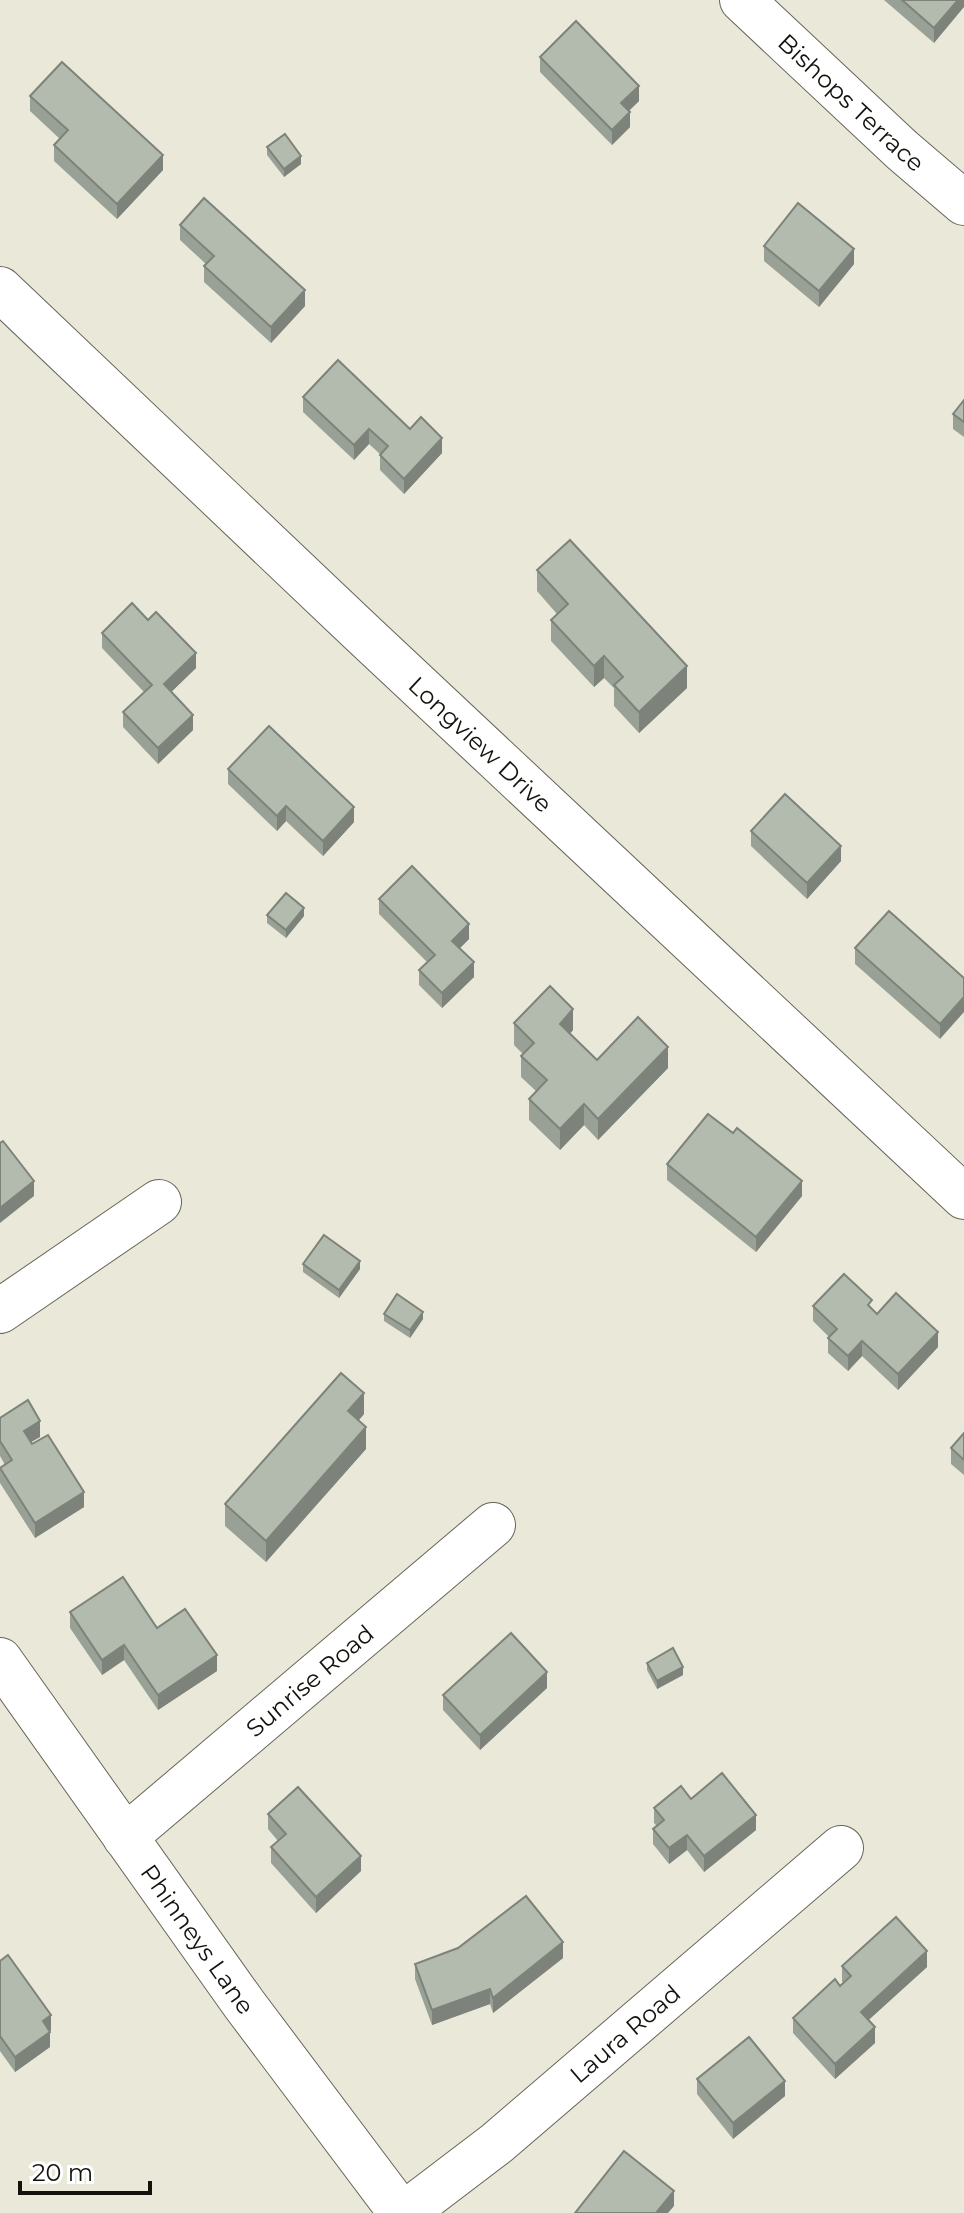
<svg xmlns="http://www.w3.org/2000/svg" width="964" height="2213" viewBox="0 0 964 2213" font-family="Montserrat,sans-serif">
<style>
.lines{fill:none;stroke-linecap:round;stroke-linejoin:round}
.minor-casing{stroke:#666557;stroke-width:46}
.major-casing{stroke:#666557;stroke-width:46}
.minor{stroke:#fff;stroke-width:44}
.major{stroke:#fff;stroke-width:44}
.wall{fill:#99a196}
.shaded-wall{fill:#7d837a}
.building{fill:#b2bbae;stroke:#7d837a;stroke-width:2}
.labels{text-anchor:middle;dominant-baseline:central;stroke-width:8;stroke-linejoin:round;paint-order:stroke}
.street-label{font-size:24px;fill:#13120d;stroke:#fff}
</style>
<rect width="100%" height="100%" fill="#eae9d9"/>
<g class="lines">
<g class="minor-casing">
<g id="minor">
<path id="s1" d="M742,0L902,150L964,203"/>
<path id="s2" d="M0,289L360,631L964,1197"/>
<path d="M0,1311L159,1202"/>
<path id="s3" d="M125,1837L493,1525"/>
<path id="s4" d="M405,2213L497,2143L841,1848"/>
</g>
</g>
<g class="major-casing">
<g id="major">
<path id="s5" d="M0,1660L244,2004L401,2213"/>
</g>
</g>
<use href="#minor" class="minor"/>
<use href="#major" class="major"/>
</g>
<g class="wall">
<path d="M884,0H964L934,43Z"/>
<path d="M540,57L639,101L629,111L630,127L612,145L540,72Z"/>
<path d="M30,96L163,170L117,219L54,161V145L60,139L30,111Z"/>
<path d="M267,147L301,164L284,177L267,155Z"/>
<path d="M180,225L305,306L271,343L204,282V266L206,264L180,240Z"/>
<path d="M764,246L854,264L819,307L764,261Z"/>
<path d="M303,397L410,429L442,453L404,494L380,470V454L369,444L354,460L303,412Z"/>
<path d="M964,400V437L953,429V414Z"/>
<path d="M537,570L687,688L639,733L614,706V688L604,678L594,687L551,641V620L557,614L537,591Z"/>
<path d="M102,633L196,668L171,692L193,730L158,764L123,727V712L144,692L102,648Z"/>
<path d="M228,769L354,822L323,856L286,821L277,831L228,784Z"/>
<path d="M751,831L841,861L807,899L751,846Z"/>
<path d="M379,899L469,939L460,948L474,977L442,1008L419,985V970L427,962L379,914Z"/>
<path d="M267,915L304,916L286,938L267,923Z"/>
<path d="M855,948L964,978L940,1039L855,964Z"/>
<path d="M514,1023L573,1030L570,1034L597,1060L668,1068L598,1140L584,1125L560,1150L529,1120V1099L536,1091L521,1077V1056L523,1054L514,1045Z"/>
<path d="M667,1164L802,1196L756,1252L667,1180Z"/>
<path d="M303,1264L360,1269L339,1298L303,1272Z"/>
<path d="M813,1306L872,1309L877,1314L938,1347L898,1390L862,1356L848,1371L828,1353V1338L829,1337L813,1321Z"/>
<path d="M384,1314L423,1319L410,1338L384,1321Z"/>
<path d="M364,1414L358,1421L366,1449L266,1562L225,1526V1504Z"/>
<path d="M0,1418L40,1437L31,1442L84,1507L35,1538L0,1483V1468L5,1465L0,1456Z"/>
<path d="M964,1433V1475L951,1464V1448Z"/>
<path d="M70,1612L157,1628L217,1671L158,1710L124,1660L102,1675L70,1628Z"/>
<path d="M647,1663L683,1675L657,1689L647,1670Z"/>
<path d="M547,1688L480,1750L443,1710V1695Z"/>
<path d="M691,1799L756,1830L704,1872L687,1850L669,1864L653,1844V1829L657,1826L654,1823V1808Z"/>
<path d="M268,1814L361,1871L316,1913L271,1863V1847L278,1841L268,1829Z"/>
<path d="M563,1958L493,2013L490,2004L432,2025L415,1979V1964Z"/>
<path d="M0,1961L51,2030L50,2031V2047L15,2072L0,2051Z"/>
<path d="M842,1966L927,1967L868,2020L875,2043L835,2079L793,2033V2018L843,1983L842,1981Z"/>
<path d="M697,2079L785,2096L733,2139L697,2094Z"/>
</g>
<g class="shaded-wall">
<path d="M958,0H964V7L934,43V28Z"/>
<path d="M639,86V101L621,118V103Z"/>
<path d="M630,112V127L612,145V130Z"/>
<path d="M163,155V170L117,219V204Z"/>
<path d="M301,156V164L284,177V169Z"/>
<path d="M854,249V264L819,307V291Z"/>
<path d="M305,290V306L271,343V327Z"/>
<path d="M369,429V444L354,460V445Z"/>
<path d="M442,438V453L404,494V479Z"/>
<path d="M196,653V668L164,699V684Z"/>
<path d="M604,656V678L594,687V666Z"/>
<path d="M687,666V688L639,733V712Z"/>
<path d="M193,715V730L158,764V748Z"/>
<path d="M286,806V821L277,831V816Z"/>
<path d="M354,807V822L323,856V841Z"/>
<path d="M841,846V861L807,899V883Z"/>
<path d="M304,908V916L286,938V930Z"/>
<path d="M469,924V939L452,956V941Z"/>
<path d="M474,962V977L442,1008V993Z"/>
<path d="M964,997V1012L940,1039V1024Z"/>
<path d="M573,1009V1030L560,1045V1024Z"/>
<path d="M668,1047V1068L598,1140V1119Z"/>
<path d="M584,1104V1125L560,1150V1129Z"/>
<path d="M34,1181V1196L0,1223V1208Z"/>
<path d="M802,1181V1196L756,1252V1237Z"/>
<path d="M360,1261V1269L339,1298V1290Z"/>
<path d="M423,1312V1319L410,1338V1330Z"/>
<path d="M938,1332V1347L898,1390V1374Z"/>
<path d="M862,1341V1356L848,1371V1356Z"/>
<path d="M364,1393V1414L348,1433V1411Z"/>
<path d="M40,1421V1437L24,1446V1431Z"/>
<path d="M366,1427V1449L266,1562V1541Z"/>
<path d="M84,1492V1507L35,1538V1523Z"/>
<path d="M124,1645V1660L102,1675V1660Z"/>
<path d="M217,1655V1671L158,1710V1695Z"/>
<path d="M683,1667V1675L657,1689V1681Z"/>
<path d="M547,1672V1688L480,1750V1735Z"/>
<path d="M756,1815V1830L704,1872V1856Z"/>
<path d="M687,1835V1850L669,1864V1848Z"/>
<path d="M361,1856V1871L316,1913V1897Z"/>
<path d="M563,1942V1958L493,2013V1998Z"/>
<path d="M927,1951V1967L861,2027V2012Z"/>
<path d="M490,1989V2004L432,2025V2010Z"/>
<path d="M51,2015V2030L43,2037V2021Z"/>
<path d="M875,2027V2043L835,2079V2064Z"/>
<path d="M50,2032V2047L15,2072V2057Z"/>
<path d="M785,2081V2096L733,2139V2123Z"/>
<path d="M674,2191V2206L668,2213H656Z"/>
</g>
<g class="building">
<path d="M902,0H958L934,28Z"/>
<path d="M576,21L639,86L621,103L630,112L612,130L540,57Z"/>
<path d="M62,62L163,155L117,204L54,145L68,130L30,96Z"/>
<path d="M285,134L301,156L284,169L267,147Z"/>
<path d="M204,198L305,290L271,327L204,266L214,256L180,225Z"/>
<path d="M798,203L854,249L819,291L764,246Z"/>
<path d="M338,360L410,429L421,417L442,438L404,479L380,455L388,446L369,429L354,445L303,397Z"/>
<path d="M964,400V422L953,414Z"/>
<path d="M570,540L687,666L639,712L614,685L623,677L604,656L594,666L551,620L568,604L537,570Z"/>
<path d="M132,603L148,620L156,612L196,653L164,684L193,715L158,748L123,712L152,685L102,633Z"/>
<path d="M269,726L354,807L323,841L286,806L277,816L228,769Z"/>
<path d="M785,794L841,846L807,883L751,831Z"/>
<path d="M412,866L469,924L452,941L474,962L442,993L419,970L435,955L379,899Z"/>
<path d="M286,893L304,908L286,930L267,915Z"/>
<path d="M889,911L964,978V997L940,1024L855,948Z"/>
<path d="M550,986L573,1009L560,1024L597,1060L638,1017L668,1047L598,1119L584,1104L560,1129L529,1099L547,1080L521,1056L534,1043L514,1023Z"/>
<path d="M708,1114L733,1133L737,1128L802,1181L756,1237L667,1164Z"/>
<path d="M3,1141L34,1181L0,1208V1143Z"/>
<path d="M324,1235L360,1261L339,1290L303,1264Z"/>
<path d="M844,1274L872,1300L868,1305L877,1314L896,1293L938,1332L898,1374L862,1341L848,1356L828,1338L837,1329L813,1306Z"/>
<path d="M397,1294L423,1312L410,1330L384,1314Z"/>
<path d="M341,1373L364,1393L348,1411L366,1427L266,1541L225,1504Z"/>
<path d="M28,1400L40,1421L24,1431L32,1444L48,1435L84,1492L35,1523L0,1468L12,1460L0,1441V1418Z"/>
<path d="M964,1433V1460L951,1448Z"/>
<path d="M123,1577L157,1628L185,1609L217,1655L158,1695L124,1645L102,1660L70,1612Z"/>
<path d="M511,1633L547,1672L480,1735L443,1695Z"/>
<path d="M673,1648L683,1667L657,1681L647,1663Z"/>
<path d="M722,1773L756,1815L704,1856L687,1835L669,1848L653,1829L664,1820L654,1808L681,1786L691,1799Z"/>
<path d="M298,1787L361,1856L316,1897L271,1847L286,1834L268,1814Z"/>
<path d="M526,1896L563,1942L493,1998L490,1989L432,2010L415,1964L458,1948Z"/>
<path d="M896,1917L927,1951L861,2012L875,2027L835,2064L793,2018L835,1979L840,1986L851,1976L842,1966Z"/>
<path d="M8,1955L51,2015L43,2021L50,2032L15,2057L0,2036V1961Z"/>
<path d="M749,2037L785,2081L733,2123L697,2079Z"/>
<path d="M624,2151L674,2191L656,2213H575Z"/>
</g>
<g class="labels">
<g class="street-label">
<text stroke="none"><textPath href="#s1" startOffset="150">Bishops Terrace</textPath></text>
<text stroke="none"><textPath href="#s2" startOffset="662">Longview Drive</textPath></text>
<text stroke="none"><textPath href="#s3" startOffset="242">Sunrise Road</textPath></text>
<text stroke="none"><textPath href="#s5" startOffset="342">Phinneys Lane</textPath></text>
<text stroke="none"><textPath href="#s4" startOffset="284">Laura Road</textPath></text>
</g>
</g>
<path d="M20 2181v12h130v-12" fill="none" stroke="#13120d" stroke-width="4"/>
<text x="32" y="2181" font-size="24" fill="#13120d" stroke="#ffffff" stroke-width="6" paint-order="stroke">20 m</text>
</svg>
